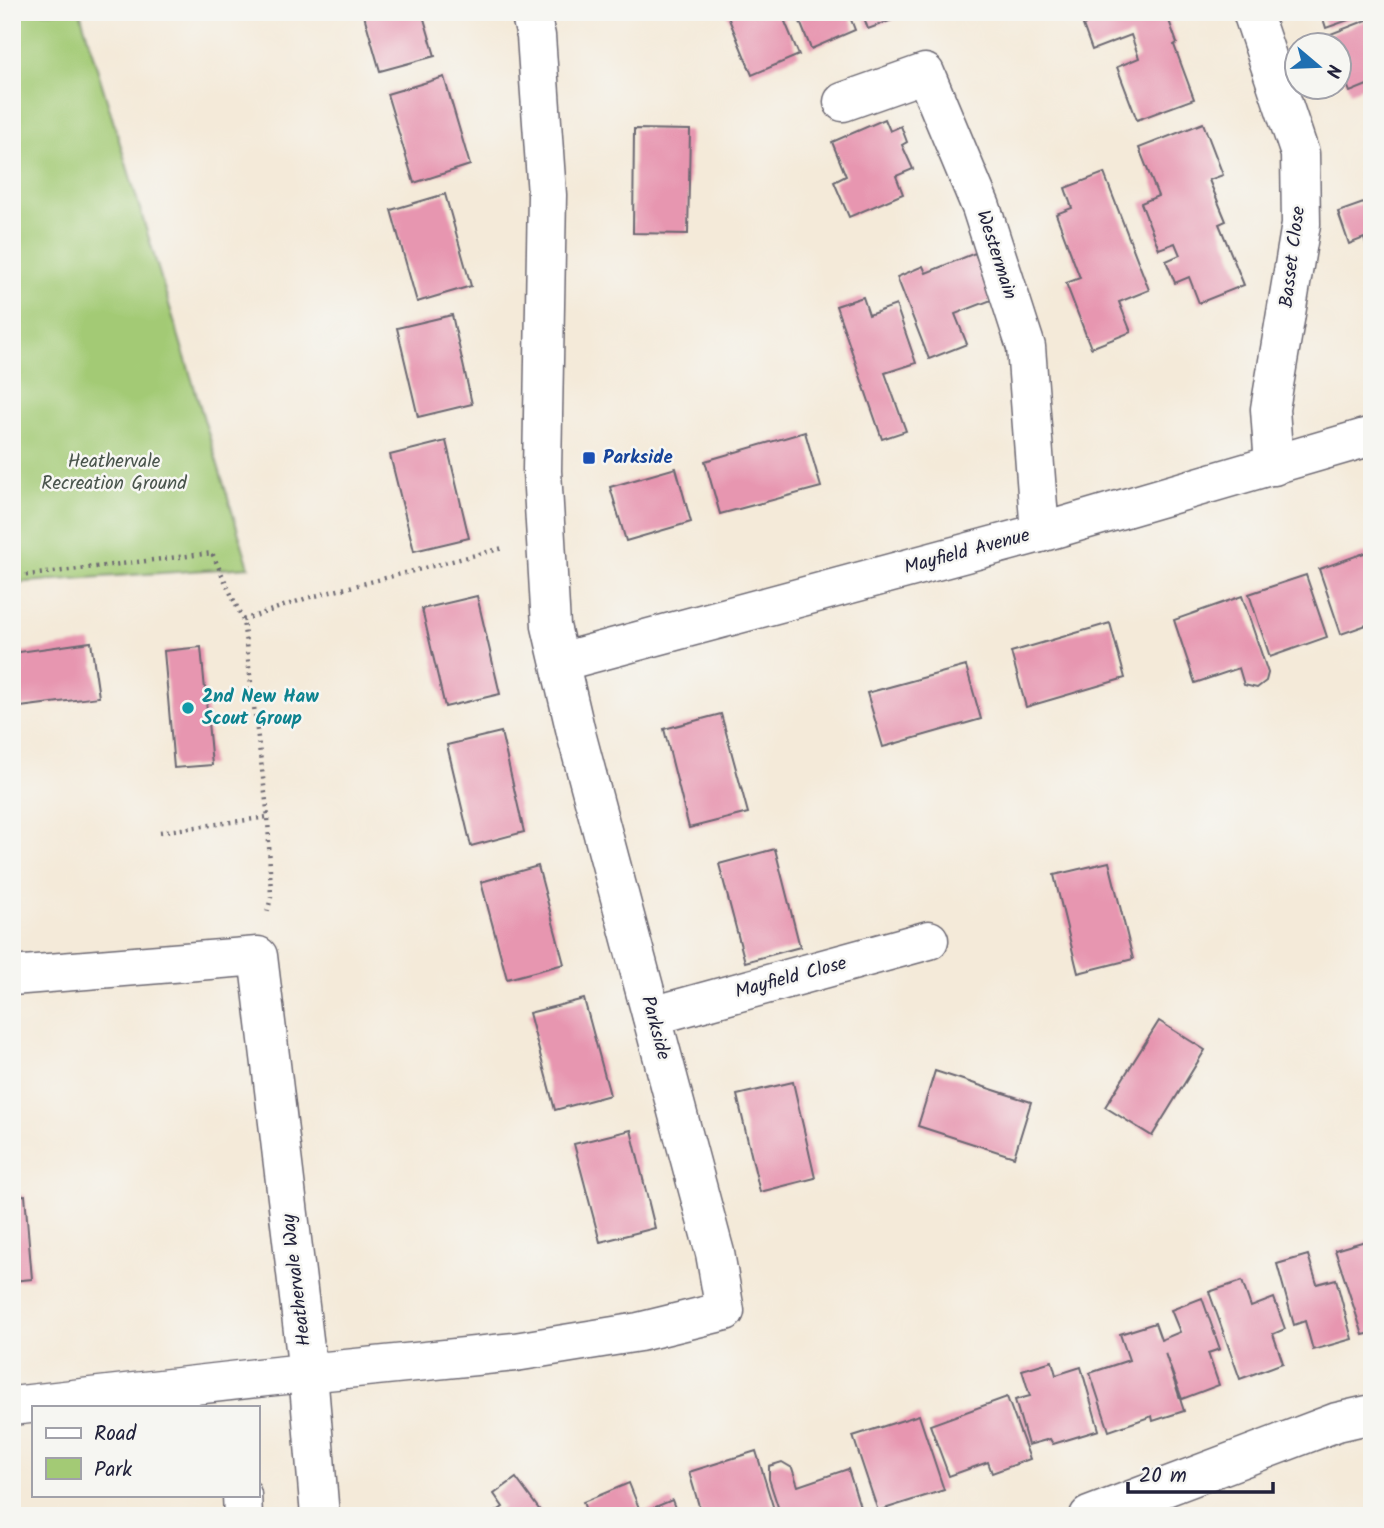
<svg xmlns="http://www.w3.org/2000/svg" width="1384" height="1528" viewBox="0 0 1384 1528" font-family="Kalam,sans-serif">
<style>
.green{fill:#a3ca75;stroke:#627658;stroke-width:2}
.building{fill:#e796b0}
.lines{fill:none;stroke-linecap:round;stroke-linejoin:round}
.minor-casing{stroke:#6c6872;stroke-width:41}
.path{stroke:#6c6872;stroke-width:4.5;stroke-dasharray:2 5;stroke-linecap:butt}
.minor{stroke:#fff;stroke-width:38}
.transit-dot{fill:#1a4fb4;stroke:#f6f6f2;stroke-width:2.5}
.culture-dot{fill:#0f9aa8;stroke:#f6f6f2;stroke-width:2.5}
.labels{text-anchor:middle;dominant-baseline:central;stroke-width:5;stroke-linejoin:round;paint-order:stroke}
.street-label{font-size:19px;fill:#22223b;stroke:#f6f6f2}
.transit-label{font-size:19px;font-weight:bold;fill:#164399;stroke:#f6f6f2;text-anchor:start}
.park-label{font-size:19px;fill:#49544c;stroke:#f6f6f2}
.culture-label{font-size:19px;font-weight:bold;fill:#0d838f;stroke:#f6f6f2;text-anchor:start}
</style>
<rect width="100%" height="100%" fill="#f6f6f2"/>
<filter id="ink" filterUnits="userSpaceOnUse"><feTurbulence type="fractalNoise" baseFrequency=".0143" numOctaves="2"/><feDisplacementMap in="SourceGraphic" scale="14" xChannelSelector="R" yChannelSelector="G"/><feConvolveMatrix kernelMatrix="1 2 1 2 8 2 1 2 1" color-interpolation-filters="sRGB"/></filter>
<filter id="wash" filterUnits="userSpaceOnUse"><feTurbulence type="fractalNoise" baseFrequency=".00686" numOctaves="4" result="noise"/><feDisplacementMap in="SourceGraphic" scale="28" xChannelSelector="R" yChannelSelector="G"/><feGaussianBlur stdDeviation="1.57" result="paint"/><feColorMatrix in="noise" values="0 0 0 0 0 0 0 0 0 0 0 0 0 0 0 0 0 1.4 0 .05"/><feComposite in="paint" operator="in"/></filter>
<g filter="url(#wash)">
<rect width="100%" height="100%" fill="#f4ead9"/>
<path class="green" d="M12,12H80L249,567L12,583Z"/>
<g id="blocks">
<g class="building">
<path d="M363,12H422L435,56L380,71Z"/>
<path d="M726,12H781L799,55L752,75Z"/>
<path d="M796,12H848L855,30L811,49Z"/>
<path d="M862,12H911V13L868,29Z"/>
<path d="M1101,12H1166L1177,43L1174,45L1194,99L1137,120L1117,67L1139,58L1131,35L1092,50L1083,25L1102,17Z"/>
<path d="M1321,12H1368V13L1326,28Z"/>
<path d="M1372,18V83L1350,92L1338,62V46H1332L1328,35Z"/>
<path d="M444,77L470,165L414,183L387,94Z"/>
<path d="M885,119L890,131L901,126L907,142L902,145L913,169L896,176L903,194L849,217L834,182L846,176L832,142Z"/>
<path d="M1203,123L1223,175L1209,180L1226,221L1219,224L1244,285L1199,303L1189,277L1175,283L1166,261L1180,255L1175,243L1159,249L1141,203L1158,196L1139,148Z"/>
<path d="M634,129L690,130L688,234L633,233Z"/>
<path d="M1104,173L1149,290L1119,302L1131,332L1091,348L1066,283L1080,278L1056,214L1072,208L1065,188Z"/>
<path d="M445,194L471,286L417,302L391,210Z"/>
<path d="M1372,200V262H1371L1364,238L1349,244L1338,212Z"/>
<path d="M975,253L994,299L955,314L967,344L929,359L897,277L923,266L926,273Z"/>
<path d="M863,297L869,315L896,305L916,363L885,373L906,431L882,439L836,306Z"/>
<path d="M452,315L472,404L418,417L397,328Z"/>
<path d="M805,432L821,487L720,514L705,461Z"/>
<path d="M446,441L469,538L414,551L390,455Z"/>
<path d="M676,468L691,522L626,541L610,487Z"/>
<path d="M1367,552L1372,567V623L1341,634L1319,569Z"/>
<path d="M1306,575L1327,637L1270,657L1249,594Z"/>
<path d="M477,596L500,694L445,707L422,609Z"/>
<path d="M1242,596L1268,673L1266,681L1257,688L1244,685L1239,668L1195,683L1174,620Z"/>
<path d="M1110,623L1125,678L1026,707L1011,652Z"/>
<path d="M91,642L99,697L12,708V653Z"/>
<path d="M201,647L212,765L174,768L164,651Z"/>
<path d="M966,666L981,719L883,747L867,693Z"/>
<path d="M721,714L748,813L689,828L664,729Z"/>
<path d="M501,732L524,832L471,846L447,745Z"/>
<path d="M775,849L800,947L745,962L719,864Z"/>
<path d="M1109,862L1133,959L1078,973L1054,875Z"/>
<path d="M538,866L564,964L507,979L481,882Z"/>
<path d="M584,999L610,1095L555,1110L529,1013Z"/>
<path d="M1159,1021L1205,1050L1152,1136L1105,1107Z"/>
<path d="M935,1071L1031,1102L1014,1157L918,1126Z"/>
<path d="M793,1082L815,1178L760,1192L737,1095Z"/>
<path d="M631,1130L655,1228L600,1242L574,1144Z"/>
<path d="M25,1195L32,1279L12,1281V1196Z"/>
<path d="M1372,1239V1333L1363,1335L1335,1250Z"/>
<path d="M1308,1255L1317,1284L1336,1279L1352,1339L1313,1350L1305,1321L1294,1325L1277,1264Z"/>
<path d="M1242,1281L1251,1307L1274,1298L1285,1329L1273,1334L1283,1363L1240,1379L1209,1292Z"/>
<path d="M1202,1298L1220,1349L1208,1353L1219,1385L1182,1399L1165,1353L1184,1411L1153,1421L1152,1416L1109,1431L1090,1373L1129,1360L1120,1334L1155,1323L1161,1340L1180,1332L1171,1310Z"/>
<path d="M1052,1361L1056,1375L1081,1367L1099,1430L1053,1444L1050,1439L1028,1445L1015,1400L1030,1396L1022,1370Z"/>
<path d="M1007,1397L1030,1459L992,1473L988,1462L949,1476L930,1425Z"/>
<path d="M919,1415L944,1490L878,1511L853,1436Z"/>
<path d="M756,1451L776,1516H702L689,1472Z"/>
<path d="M782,1462L792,1468L798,1486L848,1469L863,1516H781L769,1479V1466Z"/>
<path d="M516,1478L544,1516H490L503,1507L494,1494Z"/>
<path d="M629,1483L641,1513L672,1500L678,1516H588L583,1502Z"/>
</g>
</g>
</g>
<g filter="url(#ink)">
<use href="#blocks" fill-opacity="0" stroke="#6c6872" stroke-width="2"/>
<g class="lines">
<g class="minor-casing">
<g id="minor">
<path d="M1252,12L1300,154L1301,224L1270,409L1274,466"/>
<path d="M843,102L925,73L981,207L1026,347L1040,533"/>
<path d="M560,662L1040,533L1372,436"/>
<path d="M12,976L258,956L308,1373L320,1516"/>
<path d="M652,1016L929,940"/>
<path d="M12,1406L266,1377L515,1352L639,1332L725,1311L715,1253L577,737L551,626L542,471L547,195L536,36L530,12"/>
<path d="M242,1495L243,1516"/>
<path d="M1089,1516L1337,1422L1372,1414"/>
</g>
</g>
<g class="path">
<path d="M12,577L212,553L243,620L268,817L271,897L267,914"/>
<path d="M243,620L307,598L503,548"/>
<path d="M160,832L268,817"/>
</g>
<use href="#minor" class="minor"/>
</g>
</g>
<rect class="transit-dot" x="582" y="451" width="14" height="14" rx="3.5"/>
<circle class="culture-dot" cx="188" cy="708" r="7"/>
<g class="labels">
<g class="street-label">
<text transform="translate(996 255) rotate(72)">Westermain</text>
<text transform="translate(1293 257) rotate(-83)">Basset Close</text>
<text transform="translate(967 552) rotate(-15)">Mayfield Avenue</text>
<text transform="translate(791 978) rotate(-15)">Mayfield Close</text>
<text transform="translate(655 1028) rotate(75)">Parkside</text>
<text transform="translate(297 1280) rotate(-97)">Heathervale Way</text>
</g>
<g class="transit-label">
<text x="603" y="458">Parkside</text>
</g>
<g class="park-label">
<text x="114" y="462">Heathervale<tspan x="114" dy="22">Recreation Ground</tspan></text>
</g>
<g class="culture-label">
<text x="202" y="697">2nd New Haw<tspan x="202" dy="22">Scout Group</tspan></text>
</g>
</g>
<rect width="1384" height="1528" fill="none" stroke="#f6f6f2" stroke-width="42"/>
<rect x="32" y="1406" width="228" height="91" fill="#f6f6f2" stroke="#a1a1a9" stroke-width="2"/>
<rect x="46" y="1428" width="35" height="10" fill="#ffffff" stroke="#a1a1a9" stroke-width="2"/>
<text x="94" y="1440" font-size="21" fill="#22223b">Road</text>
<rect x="46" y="1458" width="35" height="21" fill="#a3ca75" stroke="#a1a1a9" stroke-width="2"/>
<text x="94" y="1476" font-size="21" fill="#22223b">Park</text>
<g transform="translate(1318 66) rotate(109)"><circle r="33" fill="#f6f6f2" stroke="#a1a1a9" stroke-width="2"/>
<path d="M0-5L12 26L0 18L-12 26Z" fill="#1f6fb2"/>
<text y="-10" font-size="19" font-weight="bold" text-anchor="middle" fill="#22223b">N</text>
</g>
<path d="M1128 1482v10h145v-10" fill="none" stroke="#22223b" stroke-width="3.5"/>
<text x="1139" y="1482" font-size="21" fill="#22223b" stroke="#f6f6f2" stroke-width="5" paint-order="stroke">20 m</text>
</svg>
